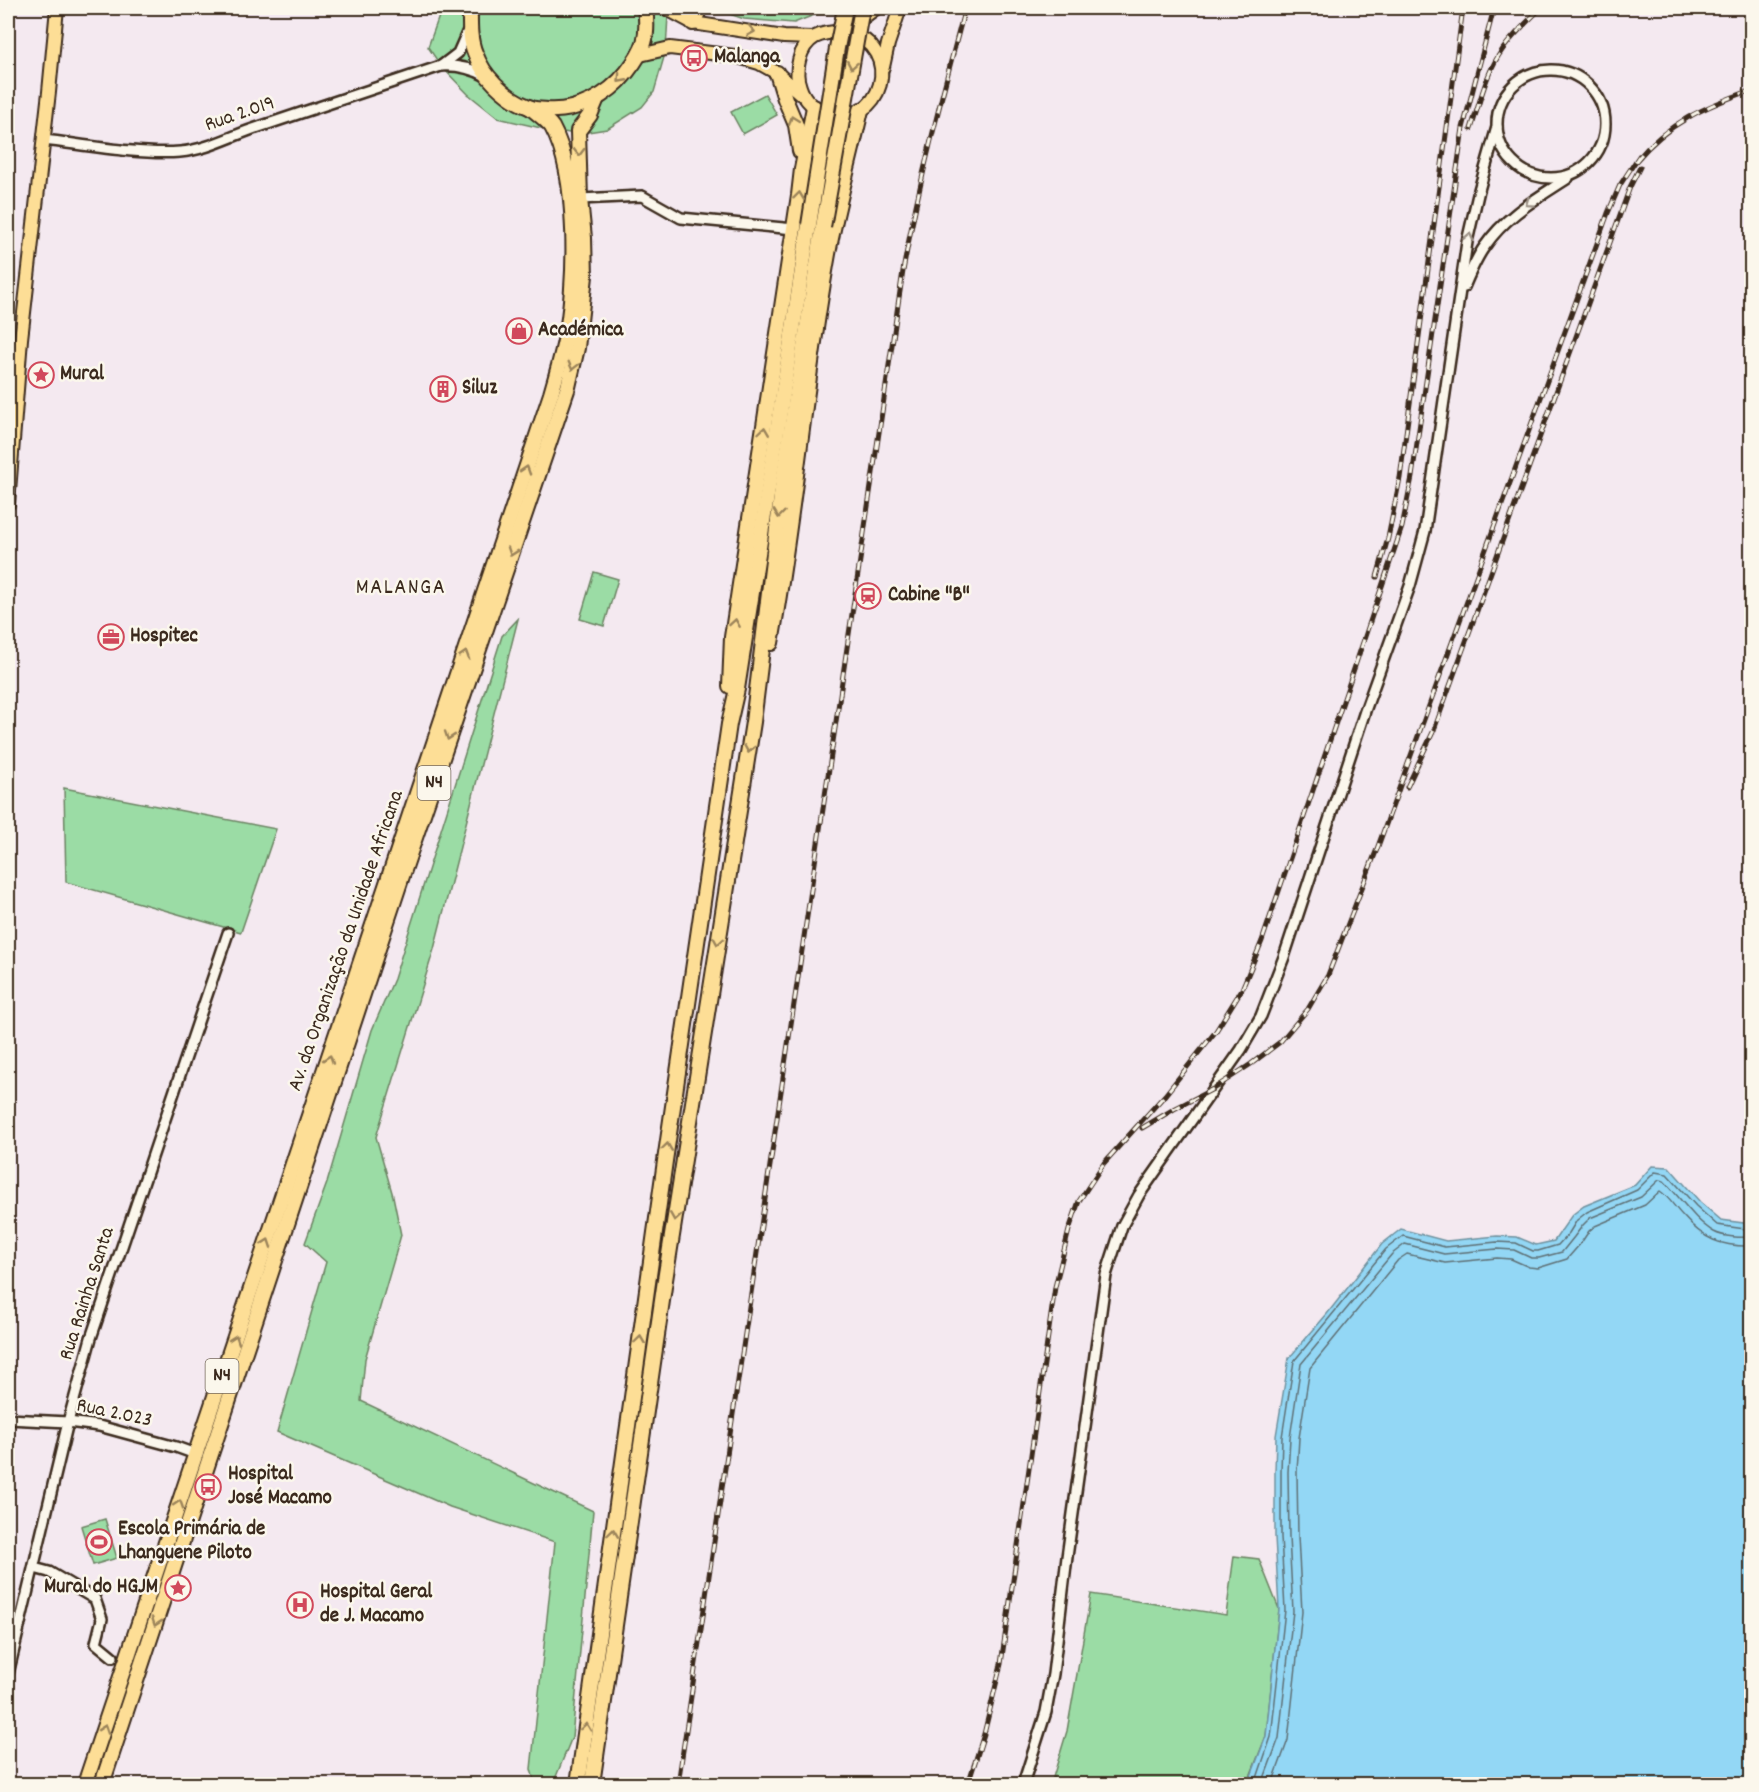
<svg xmlns="http://www.w3.org/2000/svg" width="1759" height="1792" viewBox="0 0 1759 1792" font-family="Dekko,sans-serif">
<style>
.green{fill:#9bdca5;stroke:#6b8362;stroke-width:1.5}
.water{fill:#93d7f5;stroke:#70929f;stroke-width:1.5}
.lines{fill:none;stroke-linecap:round;stroke-linejoin:round}
.shore{stroke:#5e6f74;stroke-width:1.5}
.minor-casing{stroke:#3b2a1e;stroke-width:14}
.major-casing{stroke:#3b2a1e;stroke-width:16}
.highway-casing{stroke:#3b2a1e;stroke-width:18}
.minor{stroke:#fbf7ec;stroke-width:9}
.major{stroke:#fdde96;stroke-width:12}
.highway{stroke:#fdde96;stroke-width:14}
.rail-casing{stroke:#3b2a1e;stroke-width:5}
.rail{stroke:#fbf7ec;stroke-width:3;stroke-dasharray:9;stroke-linecap:butt}
.highway-bridge-casing{stroke:#3b2a1e;stroke-width:18;stroke-linecap:butt}
.highway-bridge{stroke:#fdde96;stroke-width:14}
.oneway{stroke:#9c845a}
.oneway2{stroke:#9b9085}
.labels{text-anchor:middle;dominant-baseline:central;stroke-width:5;stroke-linejoin:round;paint-order:stroke}
.shield{fill:#fbf7ec;stroke:#75685c;stroke-width:1.5}
.shield-label{font-size:20px;font-weight:bold;fill:#3b2a1e}
.poi-label{font-size:21px;font-weight:bold;fill:#3b2a1e;stroke:#fbf7ec;text-anchor:start}
.street-label{font-size:21px;fill:#3b2a1e;stroke:#fbf7ec}
.neighbourhood-label{font-size:22px;letter-spacing:1.5px;fill:#3b2a1e;stroke:#fbf7ec}
</style>
<rect width="100%" height="100%" fill="#f4e9f0"/>
<filter id="ink" filterUnits="userSpaceOnUse"><feTurbulence type="fractalNoise" baseFrequency=".0167" numOctaves="2"/><feDisplacementMap in="SourceGraphic" scale="12" xChannelSelector="R" yChannelSelector="G"/><feConvolveMatrix kernelMatrix="1 2 1 2 8 2 1 2 1" color-interpolation-filters="sRGB"/></filter>
<g filter="url(#ink)">
<g class="green">
<path d="M442,8H664L668,15L666,50L654,92L642,107L607,129L575,134L541,128L498,118L468,94L441,66L428,47Z"/>
<path d="M724,8H823L814,15L794,23L744,19L724,12Z"/>
<path d="M765,94L777,115L743,134L731,112Z"/>
<path d="M594,572L618,579L604,626L580,619Z"/>
<path d="M518,619L434,949L376,1137L393,1196L401,1235L365,1359L361,1401L593,1511L572,1737L553,1784H535L531,1769L555,1542L450,1507L277,1432L326,1262L305,1243L327,1183L372,1030L394,979L502,636Z"/>
<path d="M64,788L276,829L241,932L66,882Z"/>
<path d="M105,1519L117,1558L93,1565L81,1526Z"/>
<path d="M1234,1556L1259,1559L1279,1609L1266,1736L1247,1784H1051L1067,1731L1091,1594L1226,1615Z"/>
</g>
<path class="water" d="M1652,1166L1669,1167L1700,1202L1721,1220L1751,1224V1784H1248L1266,1736L1279,1609L1275,1537V1472L1276,1436L1289,1358L1327,1314L1382,1244L1401,1229L1446,1241L1497,1236L1517,1237L1536,1245L1554,1241L1572,1215L1584,1206L1635,1185Z"/>
<g class="lines">
<g class="shore">
<path d="M1255,1784L1271,1737L1285,1610L1281,1537V1472L1282,1437L1294,1361L1386,1249L1403,1236L1445,1247L1497,1242L1516,1243L1533,1251H1538L1558,1245L1569,1233L1577,1220L1587,1212L1637,1190L1655,1172L1667,1174L1696,1206L1717,1225L1752,1230"/>
<path d="M1262,1784L1279,1738L1293,1611L1289,1537L1288,1472L1290,1438L1301,1364L1392,1254L1405,1244L1444,1254L1497,1249L1514,1250L1531,1258H1539L1562,1252L1574,1237L1583,1225L1590,1218L1641,1197L1659,1180L1664,1181C1680,1197 1694,1220 1714,1232C1723,1237 1741,1238 1752,1237"/>
<path d="M1272,1784L1288,1740L1302,1612L1298,1536L1297,1472L1299,1438L1310,1368L1398,1260L1407,1254L1445,1263L1497,1258L1511,1259L1529,1267L1538,1268L1567,1259L1581,1243L1589,1231L1595,1226L1645,1205L1660,1191C1669,1197 1675,1208 1683,1216C1703,1239 1721,1247 1752,1246"/>
</g>
<g class="minor-casing">
<g id="minor">
<path d="M441,66L458,53L469,28"/>
<circle cx="1551" cy="124" r="54"/>
<path d="M44,140C86,145 139,155 180,152C207,150 233,135 259,127C320,107 380,86 441,66C458,65 471,68 486,76"/>
<path d="M580,199L642,196L681,218L794,229"/>
<path d="M1464,287C1470,273 1476,258 1485,246C1506,215 1538,198 1568,178"/>
<path d="M8,1419L68,1422L99,1426L176,1447L198,1455"/>
<path d="M34,1568L49,1572L95,1599L102,1619L96,1643L113,1657"/>
<path d="M8,1674L68,1422L91,1338L228,933"/>
<path d="M1023,1784L1046,1712L1053,1674L1067,1557L1106,1275L1122,1226L1139,1195L1241,1050L1261,1016L1284,957L1365,711L1410,586L1425,531L1467,242L1479,190L1497,127"/>
</g>
</g>
<g class="major-casing">
<g id="major">
<path d="M665,8L693,23L784,37L812,38"/>
<path d="M856,23L876,8"/>
<path d="M846,31C907,49 881,129 828,114C815,110 804,100 800,87C794,72 799,46 815,37C824,32 835,32 846,31Z"/>
<path d="M640,55L670,48L735,56L759,63L777,73L802,95"/>
<path d="M883,67L888,44L900,8"/>
<path d="M8,504L21,339L49,92L57,8"/>
</g>
</g>
<g class="highway-casing">
<g id="highway">
<path d="M470,8C470,22 469,39 475,53C479,64 487,76 495,84C505,94 515,102 529,107C534,110 541,109 547,110C578,112 608,96 627,72C645,49 649,37 645,8"/>
<path d="M693,23L700,8"/>
<path d="M777,73L785,99L796,125L800,151"/>
<path d="M771,643C795,511 805,376 830,243C839,199 851,155 861,110"/>
<path d="M730,686L732,637L799,195L802,169L814,107"/>
<path d="M85,1784L551,394C556,377 561,359 565,341C577,286 579,176 552,127C547,120 538,114 531,108"/>
<path d="M102,1784L404,870L568,387L577,348L585,276L584,238L580,199L578,131L590,115L597,98"/>
<path d="M578,1784L665,1161L729,724L737,689L809,225"/>
<path d="M592,1784L665,1280L753,722L783,480L823,227"/>
</g>
</g>
<use href="#minor" class="minor"/>
<use href="#major" class="major"/>
<use href="#highway" class="highway"/>
<g class="rail-casing">
<g id="rail">
<path d="M1471,129C1480,102 1486,72 1503,49C1514,34 1528,21 1541,8"/>
<path d="M1636,161C1667,123 1706,106 1752,90"/>
<path d="M1377,577L1388,538L1400,478L1463,8"/>
<path d="M1407,787L1434,730L1630,187L1640,167"/>
<path d="M1142,1128L1174,1109L1213,1089L1251,1064L1280,1042L1308,1009L1328,975L1377,849L1608,213L1620,185L1639,156"/>
<path d="M678,1784L903,271C919,182 942,95 965,8"/>
<path d="M968,1784L984,1734L1001,1664L1055,1287L1069,1230L1079,1201L1104,1163L1165,1095L1216,1031L1242,989L1262,941L1402,527L1412,477L1463,128L1494,8"/>
</g>
</g>
<use href="#rail" class="rail"/>
<g class="highway-bridge-casing">
<g id="highway-bridge">
<path d="M809,225L837,48L845,8"/>
<path d="M823,227L862,8"/>
</g>
</g>
<use href="#highway-bridge" class="highway-bridge"/>
</g>
<defs><path id="oneway-chevron" d="M-2-3.5L2.5 0L-2 3.5" fill="none" stroke-width="1.6" stroke-linecap="round" stroke-linejoin="round" transform="scale(1.5)"/></defs>
<g class="oneway">
<use href="#oneway-chevron" transform="translate(751 31) rotate(10)"/>
<use href="#oneway-chevron" transform="translate(852 65) rotate(100)"/>
<use href="#oneway-chevron" transform="translate(621 79) rotate(132)"/>
<use href="#oneway-chevron" transform="translate(793 120) rotate(-111)"/>
<use href="#oneway-chevron" transform="translate(579 152) rotate(89)"/>
<use href="#oneway-chevron" transform="translate(799 196) rotate(-83)"/>
<use href="#oneway-chevron" transform="translate(573 366) rotate(104)"/>
<use href="#oneway-chevron" transform="translate(764 431) rotate(-82)"/>
<use href="#oneway-chevron" transform="translate(526 470) rotate(-72)"/>
<use href="#oneway-chevron" transform="translate(779 514) rotate(97)"/>
<use href="#oneway-chevron" transform="translate(512 552) rotate(109)"/>
<use href="#oneway-chevron" transform="translate(735 623) rotate(-81)"/>
<use href="#oneway-chevron" transform="translate(465 655) rotate(-72)"/>
<use href="#oneway-chevron" transform="translate(449 736) rotate(109)"/>
<use href="#oneway-chevron" transform="translate(749 749) rotate(99)"/>
<use href="#oneway-chevron" transform="translate(718 941) rotate(99)"/>
<use href="#oneway-chevron" transform="translate(329 1059) rotate(-71)"/>
<use href="#oneway-chevron" transform="translate(667 1147) rotate(-82)"/>
<use href="#oneway-chevron" transform="translate(675 1217) rotate(99)"/>
<use href="#oneway-chevron" transform="translate(267 1243) rotate(-71)"/>
<use href="#oneway-chevron" transform="translate(235 1339) rotate(-71)"/>
<use href="#oneway-chevron" transform="translate(640 1340) rotate(-82)"/>
<use href="#oneway-chevron" transform="translate(179 1504) rotate(-72)"/>
<use href="#oneway-chevron" transform="translate(613 1533) rotate(-82)"/>
<use href="#oneway-chevron" transform="translate(156 1622) rotate(109)"/>
<use href="#oneway-chevron" transform="translate(586 1727) rotate(-82)"/>
<use href="#oneway-chevron" transform="translate(104 1729) rotate(-71)"/>
</g>
<g class="oneway2">
<use href="#oneway-chevron" transform="translate(1529 203) rotate(145)"/>
<use href="#oneway-chevron" transform="translate(1469 237) rotate(-78)"/>
</g>
</g>
<defs>
<g id="bus-ring" transform="scale(1.35)"><circle r="9.5" fill="#fbf7ec" stroke="#d1495b" stroke-width="1.5"/><path d="M-5-6H5V4H4V6H2V4H-2V6H-4V4H-5ZM-3.5-4V0h7V-4ZM-3.5 1.2v1.5H-2V1.2ZM2 1.2v1.5H3.5V1.2Z" fill="#d1495b"/></g>
<g id="shop-ring" transform="scale(1.35)"><circle r="9.5" fill="#fbf7ec" stroke="#d1495b" stroke-width="1.5"/><path d="M-5-2.5h2.3a2.7 3.5 0 0 1 5.4 0H5L5.5 6h-11ZM-1.5-2.5h3a1.5 2.3 0 0 0-3 0Z" fill="#d1495b"/></g>
<g id="sight-ring" transform="scale(1.35)"><circle r="9.5" fill="#fbf7ec" stroke="#d1495b" stroke-width="1.5"/><path d="M0-6L1.8-2.2L6-1.7L2.9 1.2L3.7 5.4L0 3.3L-3.7 5.4L-2.9 1.2L-6-1.7L-1.8-2.2Z" fill="#d1495b"/></g>
<g id="building-ring" transform="scale(1.35)"><circle r="9.5" fill="#fbf7ec" stroke="#d1495b" stroke-width="1.5"/><path d="M-4-6H4V6H1V3H-1V6H-4ZM-2.5-4.3h1.7v1.8h-1.7ZM.8-4.3h1.7v1.8H.8ZM-2.5-1h1.7V.8h-1.7ZM.8-1h1.7V.8H.8Z" fill="#d1495b"/></g>
<g id="station-ring" transform="scale(1.35)"><circle r="9.5" fill="#fbf7ec" stroke="#d1495b" stroke-width="1.5"/><path d="M-3-6H3Q5-6 5-4V2Q5 4 3 4L4.5 6H3L1.5 4h-3L-3 6H-4.5L-3 4Q-5 4-5 2V-4Q-5-6-3-6ZM-3.5-4v3h7v-3ZM-3.5 1v1.5H-2V1ZM2 1v1.5H3.5V1Z" fill="#d1495b"/></g>
<g id="office-ring" transform="scale(1.35)"><circle r="9.5" fill="#fbf7ec" stroke="#d1495b" stroke-width="1.5"/><path d="M-6-3h4V-5.5h4V-3h4V5H-6ZM-1-4.5V-3h2v-1.5ZM-6 0V1H6V0Z" fill="#d1495b"/></g>
<g id="stadium-ring" transform="scale(1.35)"><circle r="9.5" fill="#fbf7ec" stroke="#d1495b" stroke-width="1.5"/><path d="M0-5a6.5 5 0 1 0 0 10a6.5 5 0 1 0 0-10ZM-3.5-1.8h7v3.6h-7Z" fill="#d1495b"/></g>
<g id="hospital-ring" transform="scale(1.35)"><circle r="9.5" fill="#fbf7ec" stroke="#d1495b" stroke-width="1.5"/><path d="M-5-5h3v3.5h4V-5h3V5h-3V1.5h-4V5h-3Z" fill="#d1495b"/></g>
</defs>
<g fill-rule="evenodd">
<use href="#bus-ring" x="694" y="58"/>
<use href="#shop-ring" x="519" y="331"/>
<use href="#sight-ring" x="41" y="375"/>
<use href="#building-ring" x="443" y="389"/>
<use href="#station-ring" x="868" y="596"/>
<use href="#office-ring" x="111" y="637"/>
<use href="#bus-ring" x="208" y="1487"/>
<use href="#stadium-ring" x="99" y="1542"/>
<use href="#sight-ring" x="178" y="1588"/>
<use href="#hospital-ring" x="300" y="1605"/>
</g>
<g class="labels">
<g class="shield">
<rect x="417.5" y="766" width="33" height="34" rx="4.5"/>
<rect x="205.5" y="1359" width="33" height="34" rx="4.5"/>
</g>
<g class="shield-label">
<text x="434" y="783">N4</text>
<text x="222" y="1376">N4</text>
</g>
<g class="poi-label">
<text x="714" y="58">Malanga</text>
<text x="538" y="331">Académica</text>
<text x="60" y="375">Mural</text>
<text x="462" y="389">Siluz</text>
<text x="888" y="596">Cabine "B"</text>
<text x="130" y="637">Hospitec</text>
<text x="228" y="1475">Hospital<tspan x="228" dy="24">José Macamo</tspan></text>
<text x="118" y="1530">Escola Primária de<tspan x="118" dy="24">Lhanguene Piloto</tspan></text>
<text x="158" y="1588" text-anchor="end">Mural do HGJM</text>
<text x="320" y="1593">Hospital Geral<tspan x="320" dy="24">de J. Macamo</tspan></text>
</g>
<g class="street-label">
<text transform="translate(240 115) rotate(-19)">Rua 2.019</text>
<text transform="translate(347 941) rotate(-71)">Av. da Organização da Unidade Africana</text>
<text transform="translate(88 1294) rotate(-72)">Rua Rainha Santa</text>
<text transform="translate(114 1414) rotate(12)">Rua 2.023</text>
</g>
<g class="neighbourhood-label">
<text x="401" y="588">MALANGA</text>
</g>
</g>
<rect width="1759" height="1792" fill="none" stroke="#fbf7ec" stroke-width="30"/>
<rect x="15" y="15" width="1729" height="1762" fill="none" stroke="#3b2a1e" stroke-width="2" filter="url(#ink)"/>
</svg>
